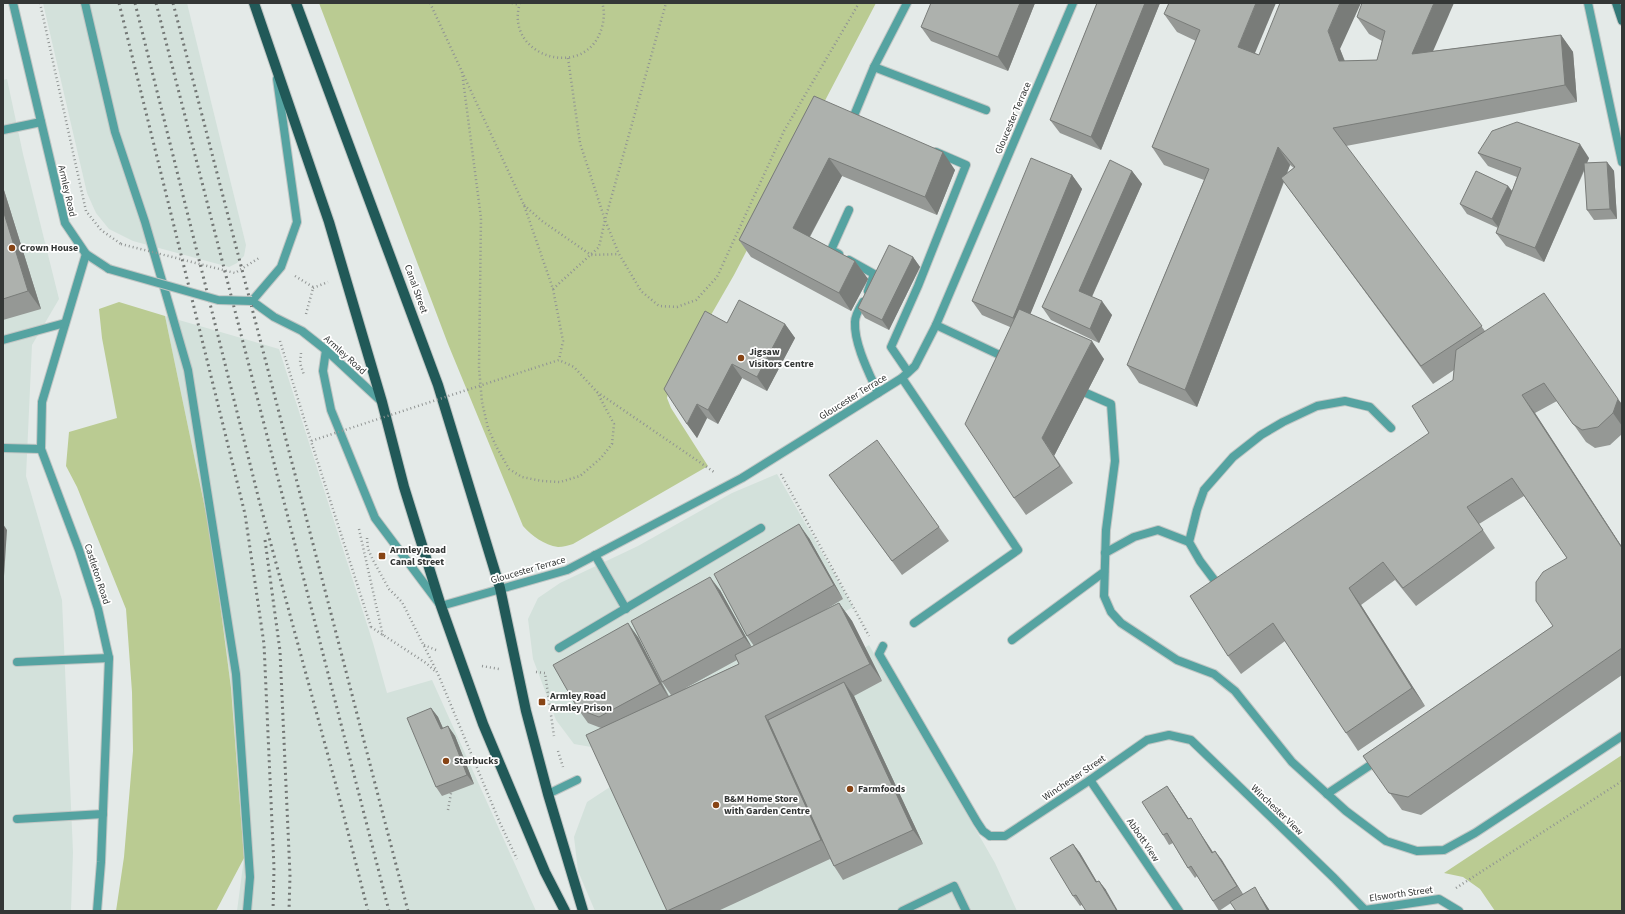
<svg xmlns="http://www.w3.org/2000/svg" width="1625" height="914" viewBox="0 0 1625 914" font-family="'Source Sans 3',sans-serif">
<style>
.built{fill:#d3e1db}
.green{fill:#bacb92}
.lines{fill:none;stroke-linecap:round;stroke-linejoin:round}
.lane-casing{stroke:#c1c6c4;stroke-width:10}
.street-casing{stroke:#c1c6c4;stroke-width:10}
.secondary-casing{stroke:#c1c6c4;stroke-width:10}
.primary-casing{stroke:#c1c6c4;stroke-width:12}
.path{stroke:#909493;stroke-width:2.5;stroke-dasharray:1 3;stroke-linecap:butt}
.lane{stroke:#55a3a1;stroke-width:8}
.street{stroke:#55a3a1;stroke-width:8}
.secondary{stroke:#327877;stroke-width:8}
.primary{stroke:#215958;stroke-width:10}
.rail{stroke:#737775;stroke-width:3;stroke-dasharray:2 4;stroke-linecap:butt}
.street-bridge-casing{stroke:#c1c6c4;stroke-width:10;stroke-linecap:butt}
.path-bridge{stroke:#909493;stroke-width:2.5;stroke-dasharray:1 3;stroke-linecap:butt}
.street-bridge{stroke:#55a3a1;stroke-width:8}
.wall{fill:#959895;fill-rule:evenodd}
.shaded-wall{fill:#797c79}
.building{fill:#adb1ad;stroke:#797c79}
.poi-dot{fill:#874415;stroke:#fff;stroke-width:1.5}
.labels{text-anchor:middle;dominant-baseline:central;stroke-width:3.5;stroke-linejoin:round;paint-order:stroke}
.street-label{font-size:10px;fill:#343736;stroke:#fff}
.poi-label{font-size:10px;font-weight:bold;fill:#343736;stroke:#fff;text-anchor:start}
</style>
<rect width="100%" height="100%" fill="#e4eae8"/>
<g class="built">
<path d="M43,3H187L246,245L244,256L237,263L229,267L133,241L109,229L96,213L87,193Z"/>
<path d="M7,79L23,154L59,299L32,345L26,476L62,600L73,852L71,911H3V80Z"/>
<path d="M165,316L279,349L373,643L387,693L432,680L536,911H237L244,858L231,688L212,542Z"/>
<path d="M777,474L853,607L597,748L574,744L556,720L533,659L528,619L538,598L560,583L638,546L732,493Z"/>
<path d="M869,645L995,863L1017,911H595L578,871L574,837L587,802L613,785L746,723Z"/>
</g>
<g class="green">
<path d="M319,3H876L734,275L669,388L667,398L671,408L708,466L573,544C569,545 563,547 558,547C544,545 532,536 523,526L448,344Z"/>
<path d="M119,302L165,316L212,542L231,688L244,858L216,911H116L124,857L133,751L132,692L126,609L77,487L66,466L69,432L117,418L102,338L99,309Z"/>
<path d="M1622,755V911H1495L1480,889L1463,877L1444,873Z"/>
</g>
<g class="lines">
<g class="lane-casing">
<g id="lane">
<path d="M85,3L115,132L145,222L188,370L236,674L250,877L247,911"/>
<path d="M1588,3L1622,162"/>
<path d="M874,67L986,110"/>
<path d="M857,120L853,118L874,67L907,3"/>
<path d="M3,130L41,122"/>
<path d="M86,254L42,402L41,449L79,550L98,609L109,658L101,862L97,911"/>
<path d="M839,254L831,250L849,210"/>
<path d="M849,260L874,274L868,291"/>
<path d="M863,302C860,307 855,316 855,322C854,344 869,373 878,393"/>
<path d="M936,325L1006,358"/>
<path d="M3,340L65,323"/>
<path d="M908,372L891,347L918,286L966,165L936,152"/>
<path d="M902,378L1018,550L914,623"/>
<path d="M1086,393L1111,404L1115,461L1106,530L1104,596L1111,612L1121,623L1177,660L1214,674L1235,691L1292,762L1346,811L1386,841L1417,851L1444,850L1475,833L1622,736"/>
<path d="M3,448L41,449"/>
<path d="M1105,553L1134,537L1158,530L1189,542"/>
<path d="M595,555L626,609"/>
<path d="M1215,581L1200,561L1189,542L1197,510L1204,490L1233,457L1261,435L1283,422L1317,406L1345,401L1370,407L1391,428"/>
<path d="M1012,640L1104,572"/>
<path d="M883,646L879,654L977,822L983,831L990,836"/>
<path d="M559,648L761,528"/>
<path d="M17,662L109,658"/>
<path d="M548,794L577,780"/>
<path d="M1327,794L1378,760"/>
<path d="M17,819L103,814"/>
<path d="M902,911L954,886L966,911"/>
</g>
</g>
<g class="street-casing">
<g id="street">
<path d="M13,3L65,223L86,254L109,269"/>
<path d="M277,79L297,222L281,267L252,301L274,317L302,331L326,350L382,402"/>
<path d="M326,350L323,371L331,410L375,518L441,606L567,570L742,478L902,378L915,366L936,325L1073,3"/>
<path d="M1090,780L1179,911"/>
<path d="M990,836H1005L1090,780L1147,740L1169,735L1191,740L1334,878L1366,911"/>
<path d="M1365,910L1439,899L1459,911"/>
</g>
</g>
<g class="secondary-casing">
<path id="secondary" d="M1616,3L1622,21"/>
</g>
<g class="primary-casing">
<g id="primary">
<path d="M254,3L329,222L382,402L404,487L441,606L483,724L545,872L565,911"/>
<path d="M296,3L438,385L500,588L526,711L548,794L583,911"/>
</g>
</g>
<g class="path">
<path d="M40,3L86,211L101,230L121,244"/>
<path d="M430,3L524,205L553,289L563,341L559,360"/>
<path d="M512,3L519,5"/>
<path d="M520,3C503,57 587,82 602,27C604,19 605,11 602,3"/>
<path d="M568,58L580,143L605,220L619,254L641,291L659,306L677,307L696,300L717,277L784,131L859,3"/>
<path d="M462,72L481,218L479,368L482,402L488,428L496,446L509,469L522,477L542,481L560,482L580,476L601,458L612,444L614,424L597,392"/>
<path d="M524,205L542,221L591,255L619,254"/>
<path d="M295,276L313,287"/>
<path d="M313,288L328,282"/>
<path d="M553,289L599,247L605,220L666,3"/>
<path d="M306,314L313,288"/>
<path d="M280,341L311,441"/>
<path d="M301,353L300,363L304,375"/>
<path d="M531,369L559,360L574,367L597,392L714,472"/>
<path d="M781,474L869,636"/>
<path d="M359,529L383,636"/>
<path d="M367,538L368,549L373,560L389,589L402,602L438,674L500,823L517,859"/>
<path d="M371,627L426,663L436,672"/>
<path d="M424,645L436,650"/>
<path d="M482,666L499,669"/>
<path d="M536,672L545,673L554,736"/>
<path d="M558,751L563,767"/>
<path d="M448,810L451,793"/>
<path d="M1456,888L1622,781"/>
</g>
<use href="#lane" class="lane"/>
<use href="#street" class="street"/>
<use href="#secondary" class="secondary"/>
<use href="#primary" class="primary"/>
<g class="rail">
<path d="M119,3L245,514L264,644L274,868L273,911"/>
<path d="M135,3L259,500L336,785L368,911"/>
<path d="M156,3L389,911"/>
<path d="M173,3L408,911"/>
<path d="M265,540L280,651L290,875L289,911"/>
</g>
<g class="street-bridge-casing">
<path id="street-bridge" d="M109,269L218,300L252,301"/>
</g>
<g class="path-bridge">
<path d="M121,244L235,273L259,258"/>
<path d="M371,627L311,441L531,369"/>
</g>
<use href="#street-bridge" class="street-bridge"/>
</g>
<g class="wall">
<path d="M1035,3L1008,71L931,41L921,27Z"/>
<path d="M1097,3H1160L1101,150L1060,133L1050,120Z"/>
<path d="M1164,14L1259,55L1340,49L1345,61L1377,60L1382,41L1369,34L1357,17L1433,51L1561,35L1573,52L1577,102L1346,146L1485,331L1622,404V434L1610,445L1595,448L1586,442L1557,401L1535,413L1622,547V675L1421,815L1402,810L1363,756L1553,626L1567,558L1524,496L1479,524L1495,548L1416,606L1395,580L1361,605L1425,706L1358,751L1285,641L1241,674L1228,656L1429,433L1453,380L1454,370L1433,384L1284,182L1197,407L1139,383L1127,365L1204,180L1164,165L1152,147L1196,41L1177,32ZM1290,165L1294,168L1287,173Z"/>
<path d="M814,96L955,170L937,215L842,176L810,237L855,261L868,279L851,311L751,257L739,240Z"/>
<path d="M1478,153L1589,158L1587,163L1607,162L1614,171L1617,219L1594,220L1587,210L1585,169L1544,262L1506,246L1496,233L1498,228L1467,214L1460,204L1508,186L1512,191L1517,177L1488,166Z"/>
<path d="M1132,171L1142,184L1092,297L1112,315L1099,343L1051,320L1042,307Z"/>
<path d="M1072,175L1082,189L1030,314L1104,359L1054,456L1073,483L1026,515L1014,498L1010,327L982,315L972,301Z"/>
<path d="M3,187L41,309L3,320Z"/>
<path d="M913,257L920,267L889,330L865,318L858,308Z"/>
<path d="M727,323L785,324L795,338L767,391L742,378L718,424L707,418L697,438L687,424Z"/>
<path d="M839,488L939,527L949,541L902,575Z"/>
<path d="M809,538L843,599L820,613L839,603L852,621L882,681L854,696L923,844L843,880L834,866L830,859L718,911H667L601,728L588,723L578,709L638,637L669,696L671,695L662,682L720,590L751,647L754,646L747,636ZM737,660L739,664L684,689Z"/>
<path d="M431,708L438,717L443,728L448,726L455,736L474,784L442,796L436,787Z"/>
<path d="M1167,786L1189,819L1197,828L1213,852L1215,851L1243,894L1261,897L1270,911H1236L1231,903L1219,911L1197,876L1195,878L1188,868L1173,843L1169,845L1163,835Z"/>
<path d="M1073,844L1080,853L1097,882L1099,881L1106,890L1080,906L1073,896Z"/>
</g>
<g class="shaded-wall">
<path d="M1020,3H1035L1008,71L998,57Z"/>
<path d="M1145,3H1160L1101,150L1091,137Z"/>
<path d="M1256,3H1276L1250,65L1238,47Z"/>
<path d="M1340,3H1361L1340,49L1351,79L1339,61L1328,31Z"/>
<path d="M1434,3H1454L1424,72L1412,54Z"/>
<path d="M1561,35L1573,52L1577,102L1565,85Z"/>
<path d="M1580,144L1589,158L1544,262L1535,248Z"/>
<path d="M1278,147L1290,165L1197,407L1185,390Z"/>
<path d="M943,152L955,170L937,215L925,197Z"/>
<path d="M829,158L842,176L805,245L793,228Z"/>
<path d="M1607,162L1614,171L1617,219L1610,209Z"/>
<path d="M1132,171L1142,184L1088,305L1079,291Z"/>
<path d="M1072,175L1082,189L1023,332L1013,318Z"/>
<path d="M1508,186L1515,195L1499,228L1492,219Z"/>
<path d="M3,187L41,309L28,291L3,210Z"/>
<path d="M913,257L920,267L889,330L882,320Z"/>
<path d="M855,261L868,279L851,311L839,293Z"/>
<path d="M1102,301L1112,315L1099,343L1090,329Z"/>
<path d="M785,324L795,338L767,391L757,377Z"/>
<path d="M1092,341L1104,359L1054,456L1073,483L1042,438Z"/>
<path d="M732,364L742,378L718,424L708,410Z"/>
<path d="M1522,395L1535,413L1622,547V548Z"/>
<path d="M1618,399L1622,404V426L1613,413Z"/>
<path d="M697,404L707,418L697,438L687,424Z"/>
<path d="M3,524L7,530L3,591Z"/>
<path d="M799,524L809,538L843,599L834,585Z"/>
<path d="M710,577L720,590L754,651L744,637Z"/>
<path d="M1349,588L1361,605L1425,706L1412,688Z"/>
<path d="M839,603L852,621L882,681L870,664Z"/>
<path d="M628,623L638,637L669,698L660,684Z"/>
<path d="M844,682L854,696L923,844L913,830Z"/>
<path d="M431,708L438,717L447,738L441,729Z"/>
<path d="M765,716L777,733L833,858L821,840Z"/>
<path d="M448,726L455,736L474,784L467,775Z"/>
<path d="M1167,786L1174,796L1195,829L1188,819Z"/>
<path d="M1191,818L1197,828L1219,862L1212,853Z"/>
<path d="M1073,844L1080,853L1103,892L1096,882Z"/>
<path d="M1215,851L1222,860L1244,896L1237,886Z"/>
<path d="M1099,881L1106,890L1118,911H1117Z"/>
<path d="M1255,887L1261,897L1270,911H1268Z"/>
</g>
<g class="building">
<path d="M931,3H1020L998,57L921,27Z"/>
<path d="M1097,3H1145L1091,137L1050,120Z"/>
<path d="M1169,3H1256L1238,47L1259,55L1280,3H1340L1328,31L1339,61L1377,60L1385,31L1357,17L1362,3H1434L1412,54L1561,35L1565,85L1333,128L1482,326L1421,366L1281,178L1295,167L1278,147L1185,390L1127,365L1209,169L1152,147L1200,30L1164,14Z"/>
<path d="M814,96L943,152L925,197L829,158L793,228L855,261L839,293L739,240Z"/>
<path d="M1517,122L1580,144L1535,248L1496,233L1521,168L1478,153L1492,131Z"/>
<path d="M1031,158L1072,175L1013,318L972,301Z"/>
<path d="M1110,160L1132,171L1079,291L1102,301L1090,329L1042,307Z"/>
<path d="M1607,162L1610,209L1587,210L1584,163Z"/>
<path d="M1476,171L1508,186L1492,219L1460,204Z"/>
<path d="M3,210L28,291L3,299Z"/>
<path d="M889,245L913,257L882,320L858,308Z"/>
<path d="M1544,293L1618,399L1613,413L1598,427L1582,430L1573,424L1544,383L1522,395L1622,548V648L1408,797L1389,793L1363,756L1553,626L1536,601V582L1543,572L1567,558L1512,478L1467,507L1483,530L1403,588L1383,562L1349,588L1412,688L1346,733L1273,623L1228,656L1190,596L1429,433L1412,406L1453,380L1456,350Z"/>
<path d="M739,300L785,324L757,377L732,364L708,410L697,404L687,424L664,389L705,311L727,323Z"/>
<path d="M1019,309L1092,341L1042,438L1060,466L1014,498L965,424Z"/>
<path d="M877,440L939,527L892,561L829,475Z"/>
<path d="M799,524L834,585L747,636L714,574Z"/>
<path d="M710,577L744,637L662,682L631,621Z"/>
<path d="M839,603L870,664L765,716L821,840L667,911L586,735L739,664L735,655Z"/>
<path d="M628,623L660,684L599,717L578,709L553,665Z"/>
<path d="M844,682L913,830L834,866L768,720Z"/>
<path d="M431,708L441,729L448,726L467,775L436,787L407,718Z"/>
<path d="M1167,786L1188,819L1191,818L1212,853L1215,851L1237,886L1213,901L1191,866L1188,868L1167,833L1163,835L1142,802Z"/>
<path d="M1073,844L1096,882L1099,881L1117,911H1086L1076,895L1073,896L1050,858Z"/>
<path d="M1255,887L1268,911H1236L1230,902Z"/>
</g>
<g class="poi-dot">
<circle cx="12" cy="248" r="4"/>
<circle cx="741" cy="358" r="4"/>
<rect x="378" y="552" width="8" height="8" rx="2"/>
<rect x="538" y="698" width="8" height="8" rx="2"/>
<circle cx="446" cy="761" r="4"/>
<circle cx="850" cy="789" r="4"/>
<circle cx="716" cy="805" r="4"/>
</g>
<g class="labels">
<g class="street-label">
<text transform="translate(1013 118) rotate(-67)">Gloucester Terrace</text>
<text transform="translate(67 191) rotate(77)">Armley Road</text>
<text transform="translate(416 289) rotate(70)">Canal Street</text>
<text transform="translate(345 355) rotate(42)">Armley Road</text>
<text transform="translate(853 397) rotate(-32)">Gloucester Terrace</text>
<text transform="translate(528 570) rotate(-16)">Gloucester Terrace</text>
<text transform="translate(97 574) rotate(72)">Castleton Road</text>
<text transform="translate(1074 778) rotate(-34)">Winchester Street</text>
<text transform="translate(1277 810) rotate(44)">Winchester View</text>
<text transform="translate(1143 840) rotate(56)">Abbott View</text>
<text transform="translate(1401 894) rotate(-8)">Elsworth Street</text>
</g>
<g class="poi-label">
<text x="20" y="248">Crown House</text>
<text x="749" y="352">Jigsaw<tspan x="749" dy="12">Visitors Centre</tspan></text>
<text x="390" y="550">Armley Road<tspan x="390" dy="12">Canal Street</tspan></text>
<text x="550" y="696">Armley Road<tspan x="550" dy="12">Armley Prison</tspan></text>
<text x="454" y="761">Starbucks</text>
<text x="858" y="789">Farmfoods</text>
<text x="724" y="799">B&amp;M Home Store<tspan x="724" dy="12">with Garden Centre</tspan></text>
</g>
</g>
<rect width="1625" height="914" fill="none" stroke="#343736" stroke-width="8"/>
</svg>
